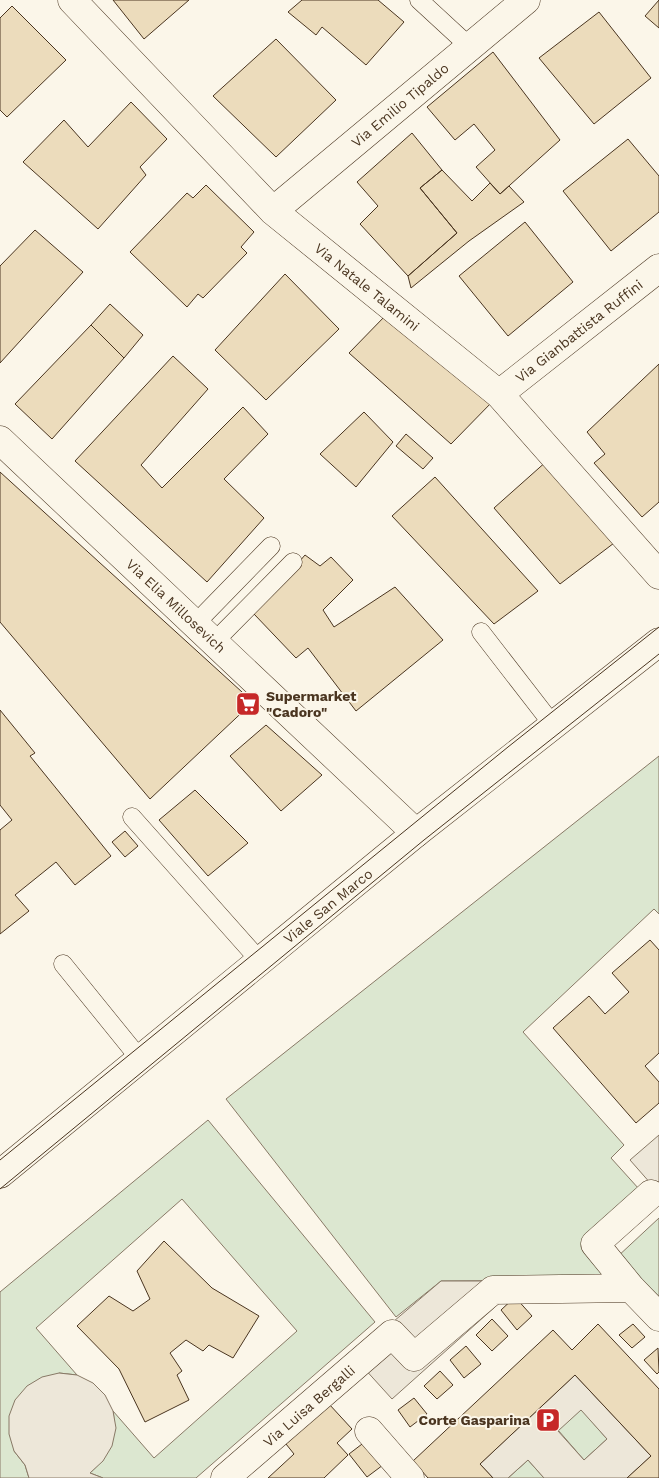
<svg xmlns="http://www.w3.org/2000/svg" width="659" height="1478" font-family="'Work Sans',sans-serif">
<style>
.green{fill:#dce7d0;stroke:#887966}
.parking{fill:#ede7d9;stroke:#887966;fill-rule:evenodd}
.building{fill:#ecdcbc;stroke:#4a3520}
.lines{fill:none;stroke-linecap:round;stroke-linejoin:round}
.lane-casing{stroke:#4a3520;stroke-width:19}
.street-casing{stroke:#4a3520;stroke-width:29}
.secondary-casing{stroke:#4a3520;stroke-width:29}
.lane{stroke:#fbf6e9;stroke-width:18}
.street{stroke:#fbf6e9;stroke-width:28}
.secondary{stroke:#fbf6e9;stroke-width:28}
.tram{stroke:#4a3520;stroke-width:1}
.labels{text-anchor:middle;stroke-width:4;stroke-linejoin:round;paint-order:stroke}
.street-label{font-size:14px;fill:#4a3520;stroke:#fbf6e9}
.poi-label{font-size:14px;font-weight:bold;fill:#4a3520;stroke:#fbf6e9;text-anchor:start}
</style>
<rect width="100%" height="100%" fill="#fbf6e9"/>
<path class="green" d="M659 756V914L654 909 523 1032 624 1145 611 1158 639 1189 583 1245 615 1280 441 1281 396 1317 226 1099Z
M208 1120 375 1322 196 1478H103L90 1473C109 1456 117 1436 113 1411L154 1458 297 1331 182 1199 36 1328 77 1375 59 1373 14 1451 25 1465 29 1478H0V1292Z
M659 1218V1305L616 1258Z
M581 1409 607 1439 584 1460 558 1430Z
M528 1460 544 1478H508Z"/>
<path class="parking" d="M659 1135V1193L630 1160Z
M441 1281H524L392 1399 353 1356Z
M59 1373 77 1375 93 1383 105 1395 113 1411 116 1428 112 1446 103 1461 90 1473 103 1478H29L25 1465 14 1451 9 1434V1416L15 1400 27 1386 42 1377Z
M575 1375 651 1456 627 1478H544L528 1460 508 1478H493L480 1464ZM581 1410 607 1439 584 1460 558 1431Z"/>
<path class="building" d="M113 0H189L144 39Z
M302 0H378L404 22 366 65 322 27 316 35 288 12Z
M659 0V28L645 16Z
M12 6 66 60 7 117 0 110V18Z
M599 12 651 78 594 124 539 58Z
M276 39 336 100 276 157 213 96Z
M493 52 560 140 500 194 476 167 495 150 474 124 455 140 427 107Z
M131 102 167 139 140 167 146 175 98 229 23 162 64 120 88 147Z
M412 133 442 170 420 188 457 233 408 276 360 224 378 206 357 182Z
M628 139 659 176V212L611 251 563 191Z
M442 170 472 201 490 183 500 194 509 186 524 202 469 241 411 288 408 276 457 233 420 188Z
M206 185 254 232 241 247 247 253 203 298 198 294 187 307 130 252 187 193 193 198Z
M525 222 573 282 508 336 459 276Z
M35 230 83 272 0 363V266Z
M285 274 339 329 266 400 215 350Z
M110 304 143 335 124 358 91 325Z
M387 314 435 360 443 354 494 400 451 444 349 353Z
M91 325 124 358 52 439 15 404Z
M173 356 208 389 141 465 162 488 243 407 268 434 224 479 264 518 207 582 75 461Z
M659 364V502L642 517 594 463 605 454 587 432Z
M364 412 393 442 356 487 320 454Z
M406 434 433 458 423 469 396 446Z
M548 460 618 540 560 584 494 508Z
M0 472 253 702 150 799 0 622Z
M435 477 538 591 494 624 392 516Z
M305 555 320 566 331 557 353 580 323 610 334 627 395 587 443 640 356 711 308 648 296 658 254 614Z
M0 710 35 753 30 756 111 856 75 885 56 862 15 895 29 911 0 934V830L12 820 0 805Z
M266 725 322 775 281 811 230 756Z
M195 790 248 843 208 876 159 820Z
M125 831 138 846 125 857 112 842Z
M650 940 659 950V1053L645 1066 659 1082V1103L636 1123 553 1028 589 996 605 1014 629 992 612 973Z
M164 1241 212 1288 259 1316 233 1358 209 1345 203 1351 186 1340 170 1353 182 1371 177 1375 189 1400 145 1422 119 1369 77 1326 109 1296 133 1311 150 1299 137 1271Z
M515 1297 532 1316 517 1330 501 1310Z
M492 1319 508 1336 492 1351 476 1335Z
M598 1324 659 1389V1478H627L651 1456 575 1375 480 1464 493 1478H428L413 1461 553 1330 572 1350Z
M633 1324 645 1337 632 1348 619 1335Z
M466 1346 481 1364 464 1378 450 1360Z
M658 1348 659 1372 657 1374 644 1360Z
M440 1371 453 1385 437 1399 424 1386Z
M414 1398 427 1414 410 1427 398 1410Z
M329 1404 352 1429 337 1443 348 1455 324 1478H268L294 1454 286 1444Z
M366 1441 383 1465 367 1477 349 1454Z"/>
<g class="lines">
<defs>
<path id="lane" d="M419 0 470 47
M195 624 271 546
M481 632 553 725
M214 642 293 562
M132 817 260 961
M63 964 140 1059"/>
<path id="street" d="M72 0 273 211 499 394 659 575
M273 211 526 0
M499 394 659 268
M0 440 416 833
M631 1288 595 1244 651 1194
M369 1431 410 1478
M225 1478 392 1334 414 1357 493 1290 631 1288 659 1317"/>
<path id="secondary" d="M0 1174 416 833 659 642"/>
</defs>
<use href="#lane" class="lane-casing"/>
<use href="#street" class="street-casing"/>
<use href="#secondary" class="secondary-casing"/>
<use href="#lane" class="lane"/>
<use href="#street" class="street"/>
<use href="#secondary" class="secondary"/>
<path class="tram" d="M0 1160 508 747 659 627
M0 1189 424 840 659 654"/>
</g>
<defs>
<symbol id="supermarket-square" viewBox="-11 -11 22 22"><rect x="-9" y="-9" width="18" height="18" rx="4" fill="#c62828" stroke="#fbf6e9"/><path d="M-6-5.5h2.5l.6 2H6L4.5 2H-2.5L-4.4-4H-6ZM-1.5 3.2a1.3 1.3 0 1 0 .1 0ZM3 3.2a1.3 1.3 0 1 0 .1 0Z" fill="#fff"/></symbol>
<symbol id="parking-square" viewBox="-11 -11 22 22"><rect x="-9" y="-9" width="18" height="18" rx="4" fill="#c62828" stroke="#fbf6e9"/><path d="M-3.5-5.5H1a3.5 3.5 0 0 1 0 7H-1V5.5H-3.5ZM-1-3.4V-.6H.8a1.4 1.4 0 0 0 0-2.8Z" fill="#fff"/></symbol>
</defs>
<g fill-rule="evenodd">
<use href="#supermarket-square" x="234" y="690" width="28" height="28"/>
<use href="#parking-square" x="534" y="1406" width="28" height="28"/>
</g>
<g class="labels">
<g class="street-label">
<text transform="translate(400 105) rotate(-40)" y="5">Via Emilio Tipaldo</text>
<text transform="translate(367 287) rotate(39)" y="5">Via Natale Talamini</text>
<text transform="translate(579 331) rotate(-38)" y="5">Via Gianbattista Ruffini</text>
<text transform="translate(176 606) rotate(43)" y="5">Via Elia Millosevich</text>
<text transform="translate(328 906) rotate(-39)" y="5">Viale San Marco</text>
<text transform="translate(309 1406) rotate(-41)" y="5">Via Luisa Bergalli</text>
</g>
<g class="poi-label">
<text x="266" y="701">Supermarket<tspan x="266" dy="16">"Cadoro"</tspan></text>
<text x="530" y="1425" text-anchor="end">Corte Gasparina</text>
</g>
</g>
</svg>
